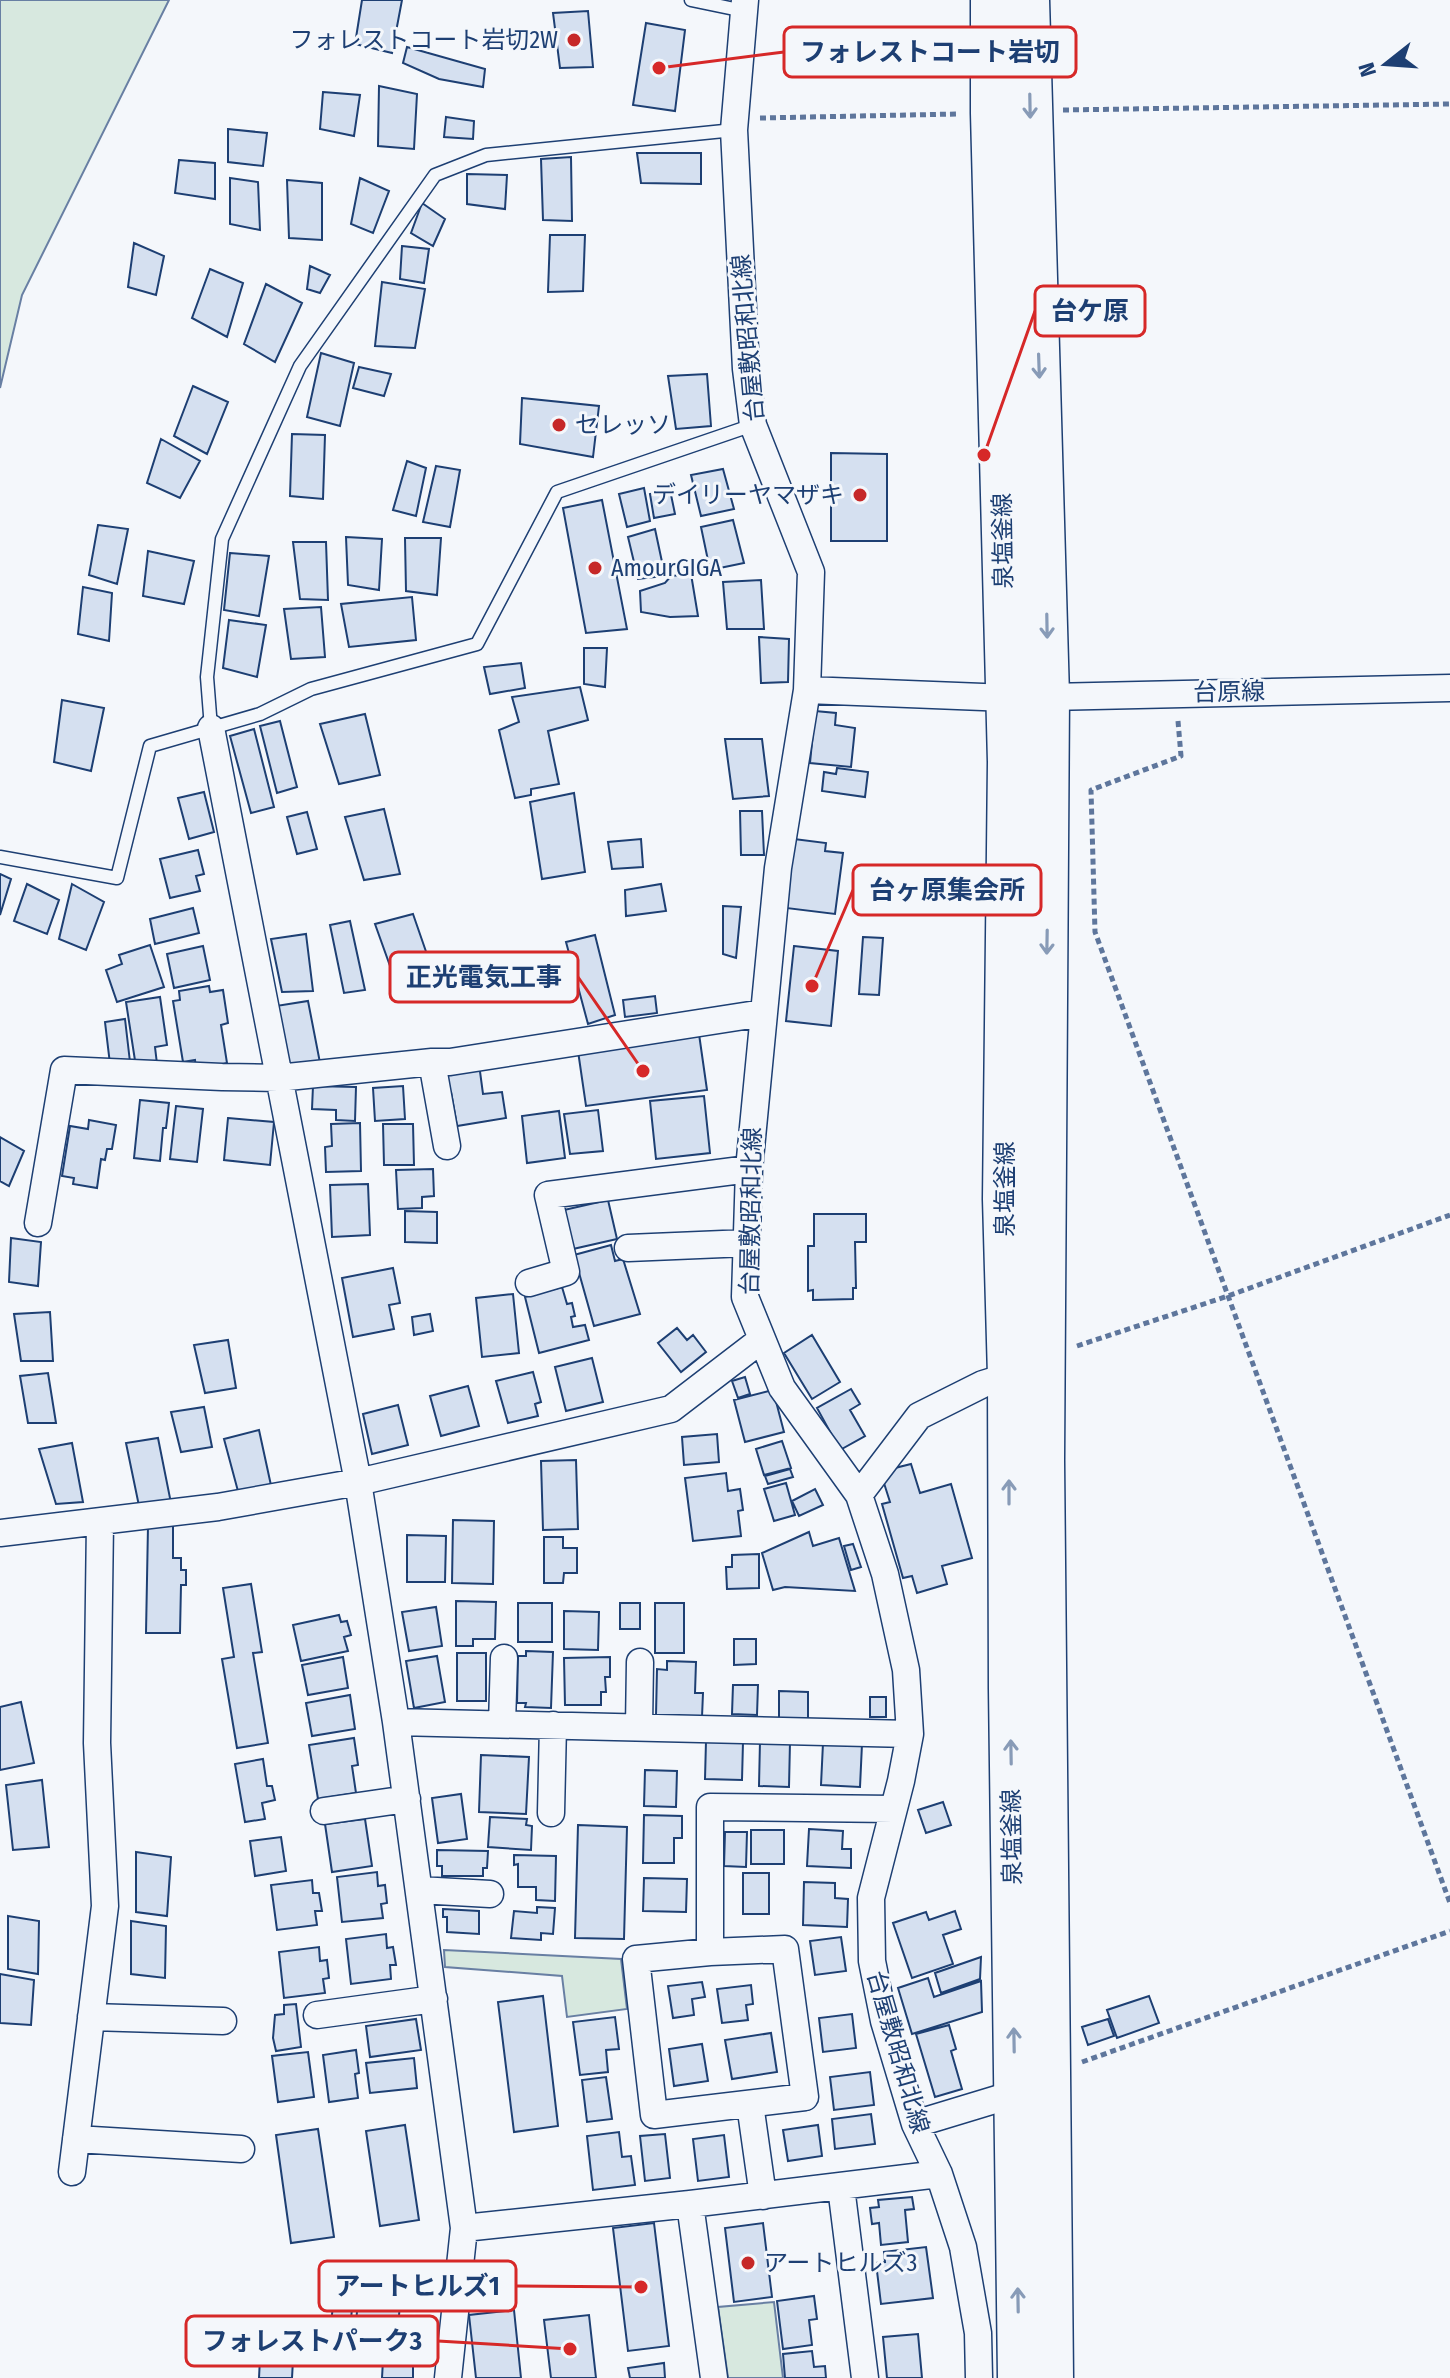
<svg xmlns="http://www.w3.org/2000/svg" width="1450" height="2378" font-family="'Fira Sans Condensed','Noto Sans JP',sans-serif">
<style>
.green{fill:#d7e8df;stroke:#687fa3;stroke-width:2}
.building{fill:#d5e0f0;stroke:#1d3f73;stroke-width:2}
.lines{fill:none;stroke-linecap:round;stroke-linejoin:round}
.service-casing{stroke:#1d3f73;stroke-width:15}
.minor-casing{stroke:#1d3f73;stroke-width:29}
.primary-casing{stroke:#1d3f73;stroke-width:45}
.path{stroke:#5e769c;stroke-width:5;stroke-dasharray:6 4;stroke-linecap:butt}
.service{stroke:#f4f7fb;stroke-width:12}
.minor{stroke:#f4f7fb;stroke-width:26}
.primary{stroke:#f4f7fb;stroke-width:42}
.oneway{stroke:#889bb7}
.poi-dot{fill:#c62828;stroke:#f4f7fb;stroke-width:3}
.labels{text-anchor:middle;stroke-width:6;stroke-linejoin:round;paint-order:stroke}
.poi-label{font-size:24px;fill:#1d3f73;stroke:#f4f7fb;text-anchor:start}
.street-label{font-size:24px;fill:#1d3f73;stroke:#f4f7fb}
.leader{fill:none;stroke:#d62828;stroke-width:3}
.callout-dot{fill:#d62828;stroke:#f4f7fb;stroke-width:3}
.callout{fill:#f4f7fb;stroke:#d62828;stroke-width:3}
.callout-label{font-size:26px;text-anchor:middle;font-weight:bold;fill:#1d3f73}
</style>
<rect width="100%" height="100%" fill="#f4f7fb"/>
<path class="green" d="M0 0H169L22 295 0 388Z
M444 1950 621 1959 627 2009 567 2017 562 1976 445 1967Z
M774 2302 783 2378H728L718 2307Z"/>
<path class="building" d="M362 0H402L392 53 355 44Z
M588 11 593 67 560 68 553 13Z
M646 23 685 30 675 111 633 105Z
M407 47 485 69 483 87 439 79 403 63Z
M379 86 417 94 414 149 378 146Z
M323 92 360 95 354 136 320 129Z
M446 117 474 121 473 139 444 137Z
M228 129 267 133 263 166 228 162Z
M637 153H701V184L641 183Z
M571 157 572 221 543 220 541 159Z
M179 160 215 163V199L175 193Z
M467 174 507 175 505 209 467 204Z
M230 178 258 182 260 230 230 224Z
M360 178 389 191 373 233 351 224Z
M287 180 322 183V240L289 238Z
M422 203 445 219 433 246 411 233Z
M550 235H585L583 291 548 292Z
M134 243 164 256 156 295 128 287Z
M402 246 429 249 424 283 400 279Z
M310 266 330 275 320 293 307 289Z
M210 269 243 283 227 337 192 318Z
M382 282 425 289 415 348 375 346Z
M266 284 302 303 275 362 244 344Z
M321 353 354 363 340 426 307 417Z
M359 367 391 374 384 396 353 388Z
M707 374 711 426 676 429 668 376Z
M193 386 228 402 207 454 174 436Z
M522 398 599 406 593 457 520 444Z
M292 434 325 435 323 499 290 496Z
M161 439 200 461 180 498 147 483Z
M831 453 887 454V541H831Z
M407 461 426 468 416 516 393 510Z
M436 466 460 470 450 527 423 522Z
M723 469 734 509 701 516 691 475Z
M644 488 650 521 627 527 619 494Z
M670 490 675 514 654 518 650 494Z
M602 500 627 629 586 633 563 508Z
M733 520 744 563 710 570 701 527Z
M98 525 128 529 117 584 89 575Z
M655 529 665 576 638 579 628 537Z
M346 537 382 539 379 590 348 585Z
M405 538H441L437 595 406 591Z
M293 542H326L328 600 300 599Z
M148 551 194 561 184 604 143 596Z
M230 553 269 556 259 616 224 610Z
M691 574 698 616 670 617 641 612 640 591 665 583 671 576Z
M761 580 764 629H727L723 582Z
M83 587 112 593 109 641 78 634Z
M412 597 416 640 349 647 341 604Z
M321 607 325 657 291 659 284 609Z
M229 620 266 625 257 677 223 668Z
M759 637 789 639 788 682 761 683Z
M584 648H607L605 687 584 684Z
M521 663 525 688 490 694 484 667Z
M580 687 588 720 548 731 559 784 531 789V795L515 798 499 730 519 722 512 697Z
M62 700 104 708 91 771 54 762Z
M815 711 836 713 835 725 855 728 851 767 810 763Z
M365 714 380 775 339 784 320 724Z
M280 721 297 787 277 793 260 726Z
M254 729 274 807 251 813 230 736Z
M725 739H762L769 796 733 799Z
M837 768 868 772 865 797 822 791 824 772 836 774Z
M204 792 214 832 189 839 178 798Z
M574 793 585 872 542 879 530 802Z
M384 809 400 874 364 880 345 817Z
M740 811H762L764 855H741Z
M307 812 317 849 297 854 287 817Z
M641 839 643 867 612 869 608 842Z
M794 839 826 843 825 851 843 853 835 914 786 908Z
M198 850 204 874 196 876 200 891 170 898 160 859Z
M0 874 11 879 0 915Z
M27 884 59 900 47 934 14 921Z
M72 884 104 902 86 950 59 939Z
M661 884 666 911 626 916 625 890Z
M723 906 741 907 736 958 723 954Z
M193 908 199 933 155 944 150 919Z
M413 914 431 966 394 977 375 924Z
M350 921 365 990 344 993 330 925Z
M306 934 313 991 282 992 271 939Z
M595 935 615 1015 588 1024 566 942Z
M863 937 883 938 879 995 859 994Z
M150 945 164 987 117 1002 106 970 122 964 119 955Z
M203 946 210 980 174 988 167 954Z
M794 946 838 951 831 1026 786 1021Z
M209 986 210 992 223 990 228 1023 221 1025 227 1063 196 1069 195 1060 183 1062 173 1001 180 1000 179 991Z
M655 996 657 1013 625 1017 623 1000Z
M160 997 167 1045 155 1047 157 1064 136 1067 126 1002Z
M308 1001 322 1073 288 1076 276 1006Z
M125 1019 130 1062 110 1064 105 1022Z
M699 1034 707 1090 586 1106 578 1051Z
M479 1064 483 1094 502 1092 506 1118 457 1126 451 1092H448L444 1070Z
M313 1086 356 1087 355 1121 336 1120V1110L312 1109Z
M403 1086 405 1119 375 1121 373 1088Z
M704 1096 710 1153 656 1159 650 1101Z
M140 1100 169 1103 166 1128H163L160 1161 134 1158Z
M176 1106 203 1109 197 1162 170 1159Z
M598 1110 603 1151 570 1154 564 1114Z
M559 1111 565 1158 527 1163 522 1116Z
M228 1118 274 1122 270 1165 224 1160Z
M89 1120 116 1125 112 1149H107L105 1160 101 1159 97 1188 73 1184 74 1178 62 1176 70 1126 88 1129Z
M360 1123 361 1171 326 1172 325 1147 332 1146 331 1124Z
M383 1124H413L414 1165H384Z
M0 1137 24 1151 9 1186 0 1181Z
M433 1169 434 1196 422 1197V1208L398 1209 396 1170Z
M368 1184 370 1235 332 1237 330 1185Z
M608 1200 617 1239 573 1249 564 1210Z
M405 1211 437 1212V1243L405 1242Z
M814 1214H866V1242H855L856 1288H853V1299L813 1300V1290L808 1291V1246H814Z
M11 1238 41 1242 38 1286 9 1282Z
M611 1245 615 1261 623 1259 640 1314 594 1326 574 1255Z
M393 1268 400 1303 389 1305 394 1329 353 1337 342 1278Z
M562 1287 567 1304 572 1303 575 1316 571 1317 573 1327 585 1325 589 1340 539 1353 525 1297Z
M513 1294 519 1353 482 1357 476 1298Z
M50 1312 53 1361H21L14 1314Z
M430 1314 433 1331 414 1335 412 1317Z
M677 1328 687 1340 693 1335 706 1352 681 1372 658 1343Z
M812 1335 840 1382 812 1399 784 1353Z
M228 1340 236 1388 205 1393 194 1345Z
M592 1358 603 1402 566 1411 555 1367Z
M533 1372 541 1402 535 1404 538 1416 508 1423 496 1381Z
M48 1373 56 1423H28L20 1376Z
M745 1377 750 1394 738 1398 732 1381Z
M468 1386 479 1426 441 1436 430 1396Z
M851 1389 860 1404 850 1410 865 1436 840 1450 817 1408Z
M773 1390 784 1432 745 1442 734 1400Z
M398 1405 408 1445 372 1454 363 1414Z
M204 1407 212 1447 181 1452 171 1412Z
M259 1430 272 1490 239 1495 224 1439Z
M717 1434 719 1462 684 1465 682 1437Z
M158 1438 171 1503 139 1506 126 1443Z
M782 1441 791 1468 764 1475 756 1449Z
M72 1443 83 1502 56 1504 39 1449Z
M576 1460 578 1529 543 1530 541 1461Z
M911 1464 920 1493 951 1484 972 1558 942 1566 947 1584 917 1593 912 1576 903 1578 882 1504 890 1502 883 1480 895 1468Z
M790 1469 793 1477 768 1484 765 1476Z
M726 1473 728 1491 740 1489 743 1510 738 1511 741 1536 693 1541 685 1478Z
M786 1483 795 1515 774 1521 764 1489Z
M815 1489 823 1505 799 1516 792 1501Z
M453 1520 494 1521 493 1584 452 1583Z
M148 1526H173V1558H181V1570H186V1585H181L180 1633H146Z
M809 1532 813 1546 839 1538 855 1591 785 1587 773 1590 762 1553Z
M407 1535 446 1536 445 1582H407Z
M544 1537H563V1548H577V1573H564L563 1583H544Z
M853 1544 861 1567 851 1570 844 1546Z
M759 1554V1588L727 1589 726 1567H732V1555Z
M251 1584 262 1652 253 1653 268 1743 237 1748 222 1659 234 1657 223 1588Z
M456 1601 496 1602 495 1639H473V1646H456Z
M518 1603H552V1642H518Z
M620 1603H640V1629H620Z
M655 1603H684V1653H655Z
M436 1607 442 1646 409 1651 402 1612Z
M564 1611 599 1612 598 1650 564 1649Z
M339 1615 341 1622 347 1621 351 1635 344 1637 348 1651 301 1661 293 1625Z
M734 1639H756V1664L734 1665Z
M526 1651 553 1652 551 1708 525 1707 526 1703H517L518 1656H526Z
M457 1653H486V1701H457Z
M437 1656 445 1702 414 1708 406 1661Z
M343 1657 348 1688 308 1695 302 1665Z
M610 1657V1677H605L606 1692H601V1705H565L564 1658Z
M667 1661 696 1662 695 1693H703L702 1717 656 1715 657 1669 667 1670Z
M733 1685H758L757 1715 732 1714Z
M779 1691 808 1692V1720H779Z
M350 1695 355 1729 312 1736 306 1703Z
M870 1697H886V1717H870Z
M21 1702 34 1763 0 1770V1707Z
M354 1738 358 1765 352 1766 356 1793 318 1799 309 1745Z
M706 1741 743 1742 742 1780 705 1779Z
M760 1741 790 1742 789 1787 759 1786Z
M823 1743 862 1744 860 1787 821 1785Z
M481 1755 529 1757 526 1814 479 1812Z
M263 1759 267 1786H272L275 1800 262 1803 265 1819 245 1822 235 1764Z
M645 1770 677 1771 676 1807 644 1806Z
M42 1780 49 1847 13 1850 6 1785Z
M461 1794 467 1839 438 1843 432 1798Z
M943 1802 951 1825 926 1833 918 1810Z
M644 1815 682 1816V1838H674V1863H643Z
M490 1817 527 1819 526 1825 532 1826 531 1850 488 1847Z
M365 1819 372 1866 332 1872 325 1824Z
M578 1825 627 1827 624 1939 575 1938Z
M809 1829 843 1831 842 1849H851V1868L807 1866Z
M751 1830H784V1864H751Z
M725 1832H747L746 1867 724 1866Z
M281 1837 286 1871 255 1876 250 1841Z
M437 1850 488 1851 487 1868H483V1876H442V1866H437Z
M136 1852 171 1857 167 1916 136 1912Z
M514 1855 556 1856 555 1901 536 1900V1887H518V1864L514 1865Z
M377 1872 378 1886 385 1885 387 1903 381 1904 383 1918 342 1922 337 1877Z
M743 1873H769V1914H743Z
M644 1878 687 1879 686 1912 643 1911Z
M312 1880 313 1893H319L322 1911H315L317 1925 277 1930 271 1885Z
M804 1882 835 1883V1898L848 1899 847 1927 803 1925Z
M537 1907 555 1908 553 1934 541 1933V1940L511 1938 514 1911 537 1913Z
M443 1909 479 1911V1934L447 1932V1917H443Z
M955 1911 961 1929 943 1935 953 1964 912 1978 893 1923 926 1912 929 1920Z
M8 1916 39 1921 38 1974 8 1969Z
M131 1921 166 1926 165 1978 131 1974Z
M386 1934 387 1948 393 1947 396 1965H390L391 1979 351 1984 346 1939Z
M841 1937 846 1971 815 1975 810 1941Z
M319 1947 320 1961 327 1960 329 1978 323 1979 325 1993 284 1998 279 1952Z
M981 1957 980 1979 941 1993 935 1973Z
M0 1974 34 1980 31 2025 0 2023Z
M928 1978 934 1997 981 1981 982 2012 912 2034 898 1988Z
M702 1982 705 1997 692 1999 694 2015 673 2018 668 1986Z
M751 1985 753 2004 746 2005 748 2020 722 2023 717 1989Z
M543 1996 558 2126 514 2132 498 2002Z
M1149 1996 1159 2023 1117 2038 1107 2010Z
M296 2004 301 2047 276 2051 273 2038 275 2015 284 2014V2005Z
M852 2014 856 2048 823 2052 819 2018Z
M615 2017 619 2049 606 2050 608 2072 580 2075 573 2022Z
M416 2019 421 2050 370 2057 366 2026Z
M1108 2019 1114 2036 1088 2045 1082 2027Z
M949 2025 956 2049 951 2051 962 2089 935 2097 916 2034Z
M771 2033 777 2072 732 2079 725 2040Z
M702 2044 708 2081 674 2086 669 2049Z
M356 2050 359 2073 355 2074 358 2098 329 2102 323 2055Z
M308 2052 314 2097 278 2102 272 2056Z
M414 2058 417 2088 370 2093 366 2063Z
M870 2072 874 2105 834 2110 830 2077Z
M606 2077 612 2119 587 2122 582 2080Z
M871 2114 875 2144 835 2149 832 2119Z
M405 2125 419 2220 380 2226 366 2131Z
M818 2125 822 2156 788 2161 783 2130Z
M318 2129 334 2237 291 2243 276 2135Z
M619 2132 622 2157 631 2156 635 2185 593 2190 587 2136Z
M665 2134 670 2178 645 2181 640 2136Z
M724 2135 729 2177 698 2181 693 2139Z
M912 2197 914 2209 905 2210 908 2242 881 2245 879 2223 872 2224 870 2208 879 2207 878 2200Z
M654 2223 669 2346 628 2351 613 2228Z
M763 2223 772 2297 734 2302 725 2228Z
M926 2247 933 2298 881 2304 876 2263 885 2262 884 2252Z
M360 2277 402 2281 398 2327 412 2329 410 2352 354 2346Z
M334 2296 353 2298 348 2351 335 2350 336 2334 330 2333Z
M814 2296 817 2319 809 2320 812 2345 783 2349 777 2301Z
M514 2310 521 2378H476L469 2315Z
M589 2315 596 2378H551L544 2320Z
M918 2334 922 2378H887L883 2337Z
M261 2338 307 2340 305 2361 293 2360 292 2378H259Z
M812 2351 814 2367 825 2366 826 2378H785L783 2354Z
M383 2360 413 2361V2378H382Z
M664 2363 665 2378H630L628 2368Z"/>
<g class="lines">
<defs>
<path id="service" d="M691 0 744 11
M211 728 207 677 222 539 300 366 435 175 486 155 734 130
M0 857 117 878 150 746 260 714 311 689 477 644 557 492 753 425"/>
<path id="minor" d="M745 0 734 130 746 369 753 425 811 572 807 690 778 868 749 1169 745 1297 782 1388 859 1495 885 1574 906 1670 910 1734 901 1781 871 1898 872 1961 884 2021 915 2124 939 2174 963 2247 978 2333 979 2378
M807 690 1008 698 1450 688
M211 728 358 1482 396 1722 464 2228 448 2378
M432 1062 447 1146
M38 1223 64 1070 222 1077 278 1078 432 1062H450L763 1013
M628 1248 747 1243
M529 1283 566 1272 548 1195 749 1169
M859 1495 919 1416 983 1384 1009 1376
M0 1533 218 1507 358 1482 671 1409 761 1340
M396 1722 910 1734
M502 1724 504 1658
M639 1727 640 1662
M324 1811 407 1799
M551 1813 553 1725
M419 1890 490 1894
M785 1949 805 2097 654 2115 636 1959 710 1952Z
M710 1952V1807L893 1809
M317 2015 434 1999
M91 2017 223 2021
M750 2104 763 2196
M915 2124 1014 2094
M76 2139 241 2149
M72 2172 105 1906 97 1743 100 1522
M841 2187 865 2378
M690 2204 714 2378
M464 2228 690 2204 939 2174"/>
<path id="primary" d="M992 0V113L1009 762 1004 1199 1009 1376 1010 1689 1019 2378
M1028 0 1048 696 1043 1460 1052 2378"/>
</defs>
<use href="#service" class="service-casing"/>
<use href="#minor" class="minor-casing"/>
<use href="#primary" class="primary-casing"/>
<path class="path" d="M1063 110 1450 104
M760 118 958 114
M1178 721 1181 756 1091 790 1095 932 1450 1903
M1077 1346 1228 1296 1450 1215
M1082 2062 1450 1931"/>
<use href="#service" class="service"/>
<use href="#minor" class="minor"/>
<use href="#primary" class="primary"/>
</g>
<defs><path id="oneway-shaft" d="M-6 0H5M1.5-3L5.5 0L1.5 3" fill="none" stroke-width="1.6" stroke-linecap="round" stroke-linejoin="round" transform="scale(2)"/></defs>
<g class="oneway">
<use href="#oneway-shaft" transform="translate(1030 106) rotate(89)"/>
<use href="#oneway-shaft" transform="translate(1039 366) rotate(88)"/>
<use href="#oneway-shaft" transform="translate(1047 626) rotate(89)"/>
<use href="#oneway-shaft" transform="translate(1047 942) rotate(91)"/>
<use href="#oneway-shaft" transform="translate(1009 1492) rotate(-90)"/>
<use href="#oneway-shaft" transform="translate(1011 1752) rotate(-91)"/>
<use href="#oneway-shaft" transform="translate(1014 2040) rotate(-91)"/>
<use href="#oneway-shaft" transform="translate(1018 2300) rotate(-91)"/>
</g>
<g class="poi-dot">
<circle cx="574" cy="40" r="8"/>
<circle cx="559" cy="425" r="8"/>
<circle cx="860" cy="495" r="8"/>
<circle cx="595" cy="568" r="8"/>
<circle cx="748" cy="2263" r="8"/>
</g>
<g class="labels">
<g class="poi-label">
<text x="558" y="48" text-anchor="end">フォレストコート岩切2W</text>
<text x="575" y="433">セレッソ</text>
<text x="844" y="503" text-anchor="end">デイリーヤマザキ</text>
<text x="611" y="576">AmourGIGA</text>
<text x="764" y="2271">アートヒルズ3</text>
</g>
<g class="street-label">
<text transform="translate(748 338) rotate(-95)" y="8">台屋敷昭和北線</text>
<text transform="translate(1003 541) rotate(-91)" y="8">泉塩釜線</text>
<text transform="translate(1229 692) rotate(-1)" y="8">台原線</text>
<text transform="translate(1005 1189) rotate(-90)" y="8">泉塩釜線</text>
<text transform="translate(751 1211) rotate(-89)" y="8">台屋敷昭和北線</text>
<text transform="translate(1012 1837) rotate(-91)" y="8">泉塩釜線</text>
<text transform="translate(898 2052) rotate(74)" y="8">台屋敷昭和北線</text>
</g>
</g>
<path class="leader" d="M659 68L784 52M984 455L1035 311M812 986L853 890M643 1071L578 977M641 2287L516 2286M570 2349L438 2341"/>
<g class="callout-dot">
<circle cx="659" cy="68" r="8"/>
<circle cx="984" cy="455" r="8"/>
<circle cx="812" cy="986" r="8"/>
<circle cx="643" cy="1071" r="8"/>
<circle cx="641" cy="2287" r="8"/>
<circle cx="570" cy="2349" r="8"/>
</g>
<g class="callout">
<rect x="784" y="27" width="292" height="50" rx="8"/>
<rect x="1035" y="286" width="110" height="50" rx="8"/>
<rect x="853" y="865" width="188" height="50" rx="8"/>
<rect x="390" y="952" width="188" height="50" rx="8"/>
<rect x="319" y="2261" width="197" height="50" rx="8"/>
<rect x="186" y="2316" width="252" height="50" rx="8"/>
</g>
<g class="callout-label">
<text x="930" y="61">フォレストコート岩切</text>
<text x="1090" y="320">台ケ原</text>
<text x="947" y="899">台ヶ原集会所</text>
<text x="484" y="986">正光電気工事</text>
<text x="417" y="2295">アートヒルズ1</text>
<text x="312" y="2350">フォレストパーク3</text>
</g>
<g transform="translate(1386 64) rotate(253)" stroke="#f4f7fb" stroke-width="6" paint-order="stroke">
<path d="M0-6L14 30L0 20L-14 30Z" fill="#1d3f73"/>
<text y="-12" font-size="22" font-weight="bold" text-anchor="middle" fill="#1d3f73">N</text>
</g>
</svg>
